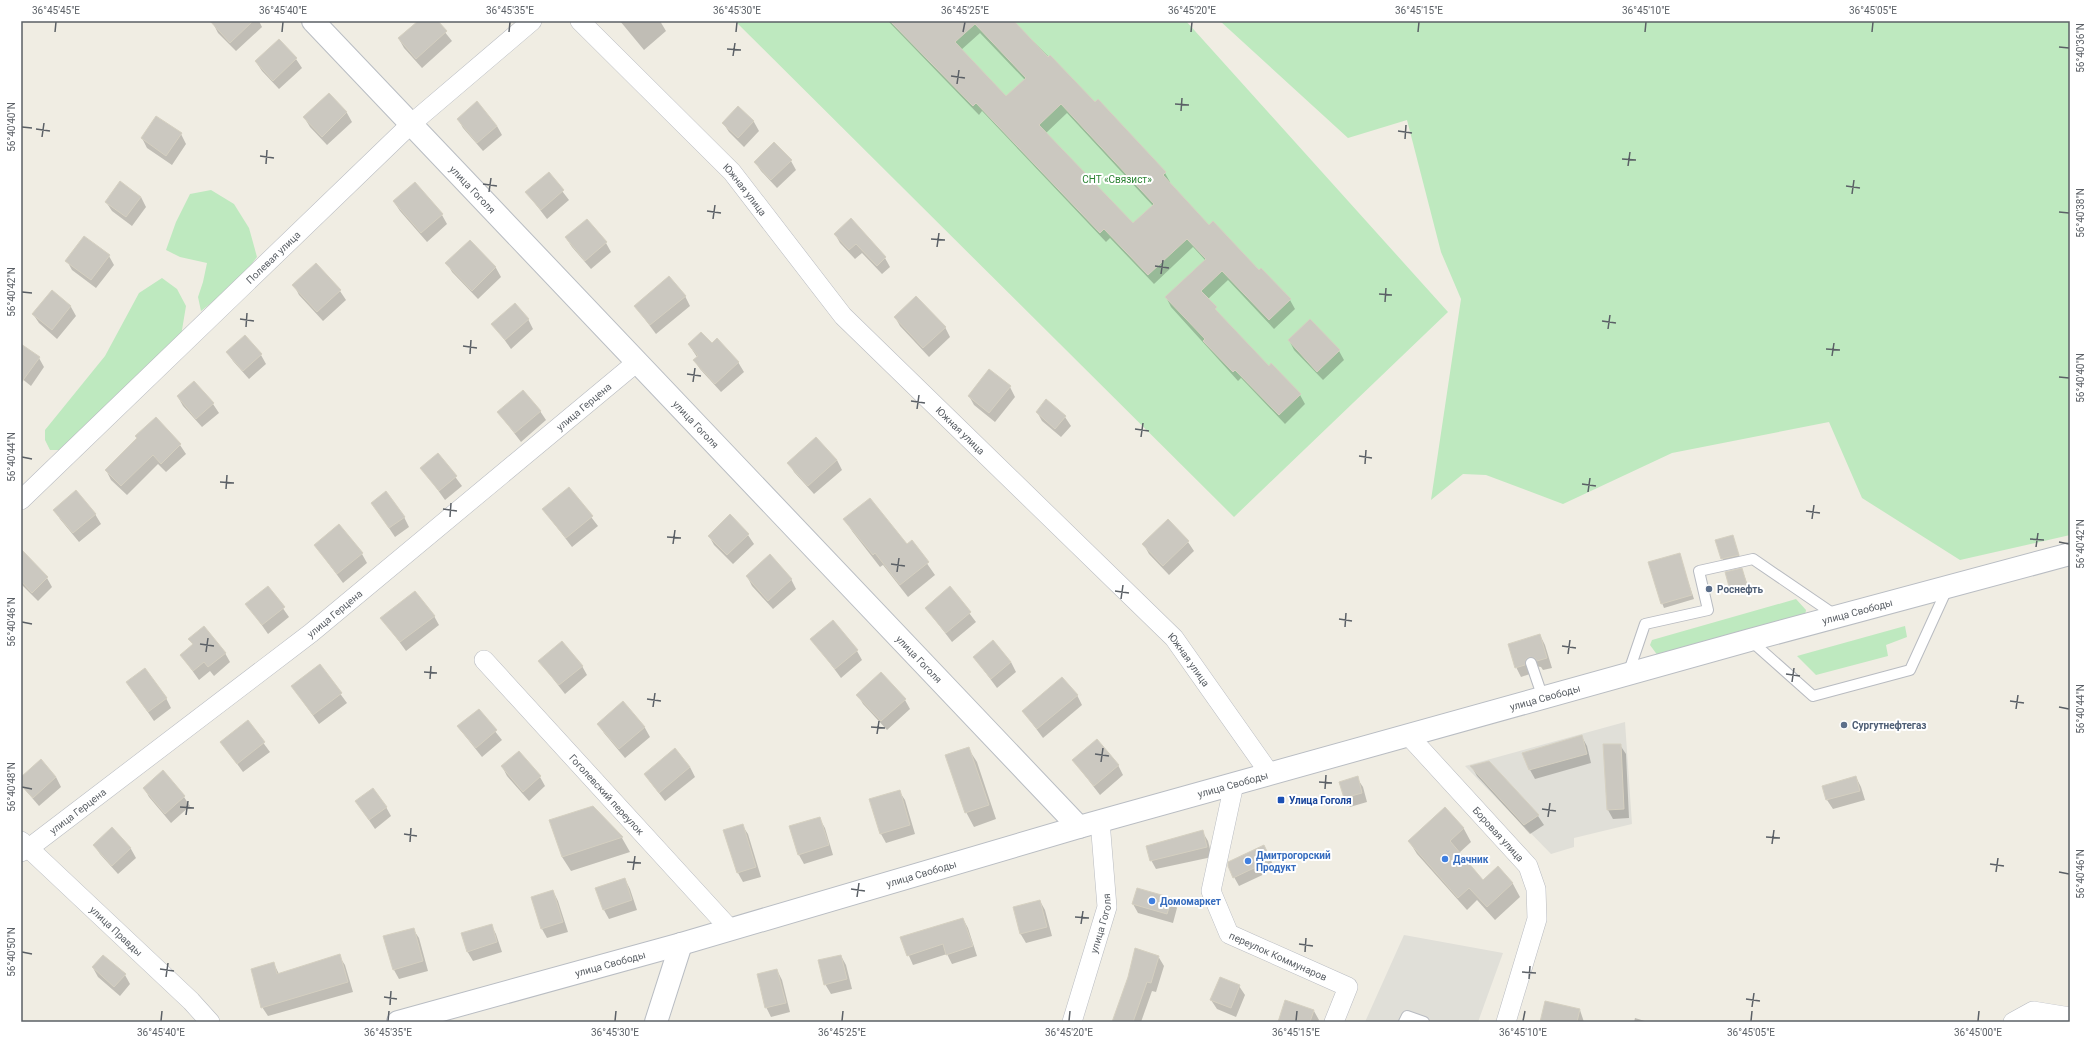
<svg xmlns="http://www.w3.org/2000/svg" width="2091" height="1043" font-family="Roboto,sans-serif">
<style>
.industrial{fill:#e0dfd8}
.green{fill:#bee9bf}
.shadow{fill:#0003;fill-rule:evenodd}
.building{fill:#cbc8c0;stroke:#d5d0c1;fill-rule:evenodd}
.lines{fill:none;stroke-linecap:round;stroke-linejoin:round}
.lane-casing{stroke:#b8bbc1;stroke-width:12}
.street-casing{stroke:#b8bbc1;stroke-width:20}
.secondary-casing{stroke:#b9bdc3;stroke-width:24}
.lane{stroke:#fff;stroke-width:10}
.street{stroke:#fff;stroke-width:19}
.secondary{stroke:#fff;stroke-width:22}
.ticks{fill:none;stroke:#5b6066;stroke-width:1.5}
.service-dot{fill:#5c6f8a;stroke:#fff;stroke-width:1.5}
.transit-dot{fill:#1a4fb4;stroke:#fff;stroke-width:1.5}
.shop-dot{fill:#3f7fe0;stroke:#fff;stroke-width:1.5}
.labels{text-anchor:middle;stroke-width:4;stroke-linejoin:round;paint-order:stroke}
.park-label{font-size:10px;fill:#2c8434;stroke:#fff}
.street-label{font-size:10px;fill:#5b6066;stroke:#fff}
.service-label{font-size:10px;font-weight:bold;fill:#4e5e75;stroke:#fff;text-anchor:start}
.transit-label{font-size:10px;font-weight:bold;fill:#164399;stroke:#fff;text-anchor:start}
.shop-label{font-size:10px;font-weight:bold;fill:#366cbe;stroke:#fff;text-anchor:start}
.neatline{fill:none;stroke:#5b6066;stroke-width:1.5}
.ticks-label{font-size:10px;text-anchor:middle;fill:#5b6066}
</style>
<rect width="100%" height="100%" fill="#f0ede3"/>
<path class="industrial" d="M1625 722 1632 824 1574 838V847L1551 854 1465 766Z
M1404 935 1503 953 1478 1022H1365Z"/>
<path class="green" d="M735 21H1186L1448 312 1234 517Z
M1220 21H2070V535L1960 560 1862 498 1829 422 1672 453 1563 504 1486 475 1463 474 1431 500 1461 299 1441 252 1407 120 1348 138Z
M211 190 234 204 249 228 257 257 239 281 201 311 198 297 203 282 207 263 180 257 166 250 176 222 190 194Z
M162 278 177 289 186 306 181 336 62 450H50L45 440V430L105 356 139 293Z
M1796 599 1806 610 1805 616 1661 660 1650 645 1652 640Z
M1905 626 1907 637 1886 645 1888 656 1816 675 1797 656Z"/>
<path class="shadow" d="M215 21H259L262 27 236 51 218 33 213 23Z
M419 21H436L452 41 422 68 404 48 399 39Z
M620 21H660L666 31 644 50Z
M888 21H1013L1165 173 1170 182 1169 184 1209 226 1290 300 1295 309 1274 329 1228 280 1208 299 1221 317 1269 367 1300 395 1305 404 1285 424 1241 378 1238 381 1171 307 1166 297 1205 260 1193 247 1154 284 1110 238 1106 242 982 111 979 115ZM980 33 1025 80 1006 98 961 50ZM1067 113 1153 206 1133 225 1046 133Z
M279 40 296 59 302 68 279 89 262 71 256 62Z
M329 94 347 113 352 122 327 145 310 127 304 117Z
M738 107 754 122 759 131 744 147 729 132 723 123Z
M458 119 497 126 502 135 483 151 463 128Z
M181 134 186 144 172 165 147 148 142 138Z
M791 161 796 170 777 188 761 171 755 162Z
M549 174 569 200 547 219 527 193Z
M415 184 442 215 447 224 427 242 400 211 394 202Z
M141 197 146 207 132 226 112 211 106 202Z
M835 234 885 258 890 267 882 274 862 253 855 259 840 243Z
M566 238 606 243 611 252 591 269 572 247Z
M470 241 496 268 501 277 478 299 452 272 447 263Z
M109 256 114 265 96 288 72 270 67 261Z
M316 265 340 291 346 300 323 321 299 295 294 285Z
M52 291 71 307 76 316 57 339 39 323 33 314Z
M685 296 690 306 656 334 635 306Z
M895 317 945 327 950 337 929 357 900 326Z
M528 319 533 329 511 349 493 324Z
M1289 340 1339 351 1344 360 1323 380 1294 350Z
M21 345 39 358 44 367 31 386 21 378Z
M689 345 738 362 744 372 721 392 700 369 694 360 697 357Z
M227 352 261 355 266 364 249 379 233 361Z
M989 370 1010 387 1015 397 995 422 974 405 969 396Z
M194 382 213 404 219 413 202 427 183 406 178 397Z
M540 411 546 420 521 442 498 412Z
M1037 412 1065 417 1071 426 1061 437 1042 421Z
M156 418 180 445 186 454 166 472 158 464 127 495 111 480 106 470Z
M438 454 462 486 445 500 422 468Z
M837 460 842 470 814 494 794 472 789 463Z
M569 488 598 526 572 547 543 509Z
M372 503 404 517 409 527 395 537Z
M54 510 95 514 101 524 79 542 60 519Z
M730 516 748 535 754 544 733 564 714 545 709 536Z
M845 519 907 545 912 542 935 575 908 597 883 565 880 567 852 531Z
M1168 521 1188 542 1194 551 1169 575 1149 554 1144 545Z
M1732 536 1741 560 1724 563 1716 541Z
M315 545 362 554 367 563 343 583Z
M21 550 47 578 52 587 38 601 21 584Z
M1679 554 1694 599 1664 608 1662 603Z
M1742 569 1749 589 1733 594 1731 590Z
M747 576 791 579 796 589 773 609 752 586Z
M268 587 289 617 268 634 247 604Z
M950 588 976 622 952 642 926 608Z
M434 616 439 625 406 651 382 618Z
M1540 635 1545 645 1552 668 1543 670 1541 667 1535 666 1530 674 1521 677 1516 667Z
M189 639 225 653 230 662 214 676 210 671 199 680 181 655 193 645Z
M812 639 857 651 862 660 841 678Z
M974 657 1011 662 1016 672 997 688Z
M540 662 582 666 587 675 565 694Z
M319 665 347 703 319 724 292 686Z
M127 682 166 698 171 708 154 721Z
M858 695 905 700 910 709 887 730 863 704Z
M1077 695 1082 705 1043 738 1023 711Z
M623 703 645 728 650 737 625 758 604 733 598 724Z
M478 710 502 740 482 757 458 727Z
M248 722 270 752 243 772 221 742Z
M1582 737 1587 746 1591 763 1535 779 1530 770Z
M1620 745 1626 754 1629 818 1613 819 1608 810Z
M968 748 977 762 996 819 974 827 966 812Z
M1073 760 1118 765 1123 775 1100 795Z
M1489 762 1538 816 1544 825 1530 834 1477 776 1472 767Z
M502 766 540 777 545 786 529 801 507 776Z
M690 767 695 777 665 801 645 775Z
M163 772 184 797 190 806 171 823 149 797 144 788Z
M56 777 61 787 39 806 21 785V778Z
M1856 777 1861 787 1865 800 1833 809 1827 800Z
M1357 778 1363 787 1367 802 1350 807 1345 798Z
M899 791 905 800 915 834 886 843 881 834Z
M356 801 386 807 391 816 375 829Z
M593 807 622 838 630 852 571 871 562 857Z
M1445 808 1464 829 1471 842 1459 853 1483 881 1498 868 1513 884 1520 897 1495 920 1477 900 1467 910 1417 854 1409 841Z
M819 818 825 828 833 855 804 864 799 855Z
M742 825 748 834 761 877 743 882 738 873 725 830Z
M112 829 131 849 136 858 118 874 100 854 94 845Z
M1202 831 1208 841 1212 857 1156 869 1151 860Z
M1269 856 1275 869 1239 886 1234 877Z
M625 879 630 889 637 910 609 919 604 910 596 888Z
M553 891 558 901 568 932 547 938 542 929 532 898Z
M1171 899 1177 908 1173 923 1138 913 1133 904Z
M1040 901 1045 910 1052 936 1026 943 1020 933Z
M963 919 968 928 977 956 952 964 947 954 913 965 901 938Z
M491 925 496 934 502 952 473 961 467 951Z
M413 929 419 938 428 971 399 979 394 970Z
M339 956 345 965 353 992 268 1016 262 1007 274 964 279 974Z
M841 956 846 965 852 989 831 994 825 984Z
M1158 956 1164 966 1156 992 1152 991 1141 1022H1113Z
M93 968 125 975 130 984 120 996 98 977Z
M777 970 782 980 790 1012 771 1017 766 1007Z
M1239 986 1245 995 1236 1017 1217 1009 1211 1000Z
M1580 1010 1584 1022H1541Z
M1314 1011 1319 1020 1318 1022H1280Z
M1635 1018 1648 1022H1634Z"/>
<path class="building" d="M210 21H253L230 43Z
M418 21H438L447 31 416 59 398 38Z
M890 21H1014L1048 57 1050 55 1095 102 1098 99 1166 172 1163 175 1209 225 1213 221 1259 270 1261 268 1291 299 1269 320 1222 271 1201 291 1217 307 1215 309 1269 366 1271 363 1301 394 1279 415 1235 370 1233 372 1203 341 1205 339 1165 297 1206 259 1187 239 1148 275 1104 229 1100 233 976 103 973 106ZM975 24 1026 78 1006 96 955 42ZM1061 104 1154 204 1133 223 1039 125Z
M279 39 297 58 273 81 255 61Z
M329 93 347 112 322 137 303 117Z
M477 101 497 126 477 143 457 119Z
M738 106 754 121 738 138 722 123Z
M156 116 182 133 166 156 141 138Z
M774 142 792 160 771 180 754 162Z
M549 172 564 190 541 210 525 192Z
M120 181 141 197 126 217 105 202Z
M415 182 443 214 421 233 393 201Z
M851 218 886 257 877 266 856 244 849 250 834 234Z
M587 219 607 242 585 261 565 237Z
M84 236 110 255 91 280 65 261Z
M470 240 496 267 472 291 445 263Z
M316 263 341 290 317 312 292 285Z
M669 276 686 296 650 325 634 306Z
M52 290 71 306 52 330 32 314Z
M916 296 946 327 923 348 894 317Z
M515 303 529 319 505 340 491 324Z
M1310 319 1340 350 1317 372 1288 340Z
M701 332 712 343 717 338 739 362 715 384 693 360 698 356 688 344Z
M245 335 262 354 243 371 226 352Z
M21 344 40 357 21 383Z
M989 369 1011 386 989 413 968 396Z
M194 381 214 403 196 419 177 396Z
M523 390 541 411 515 433 497 412Z
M1046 399 1066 416 1055 429 1036 412Z
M156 417 181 444 161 464 153 455 121 486 105 470 137 438 135 436Z
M816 437 837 460 808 486 787 463Z
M438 453 457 476 439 491 420 468Z
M569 487 593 516 566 538 542 509Z
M76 490 96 514 73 533 53 510Z
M386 491 405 517 389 528 371 503Z
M870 498 907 544 912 540 929 562 900 585 875 553 873 555 843 519Z
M730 514 749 534 727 555 708 536Z
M1168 519 1189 541 1163 566 1142 544Z
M339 524 363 553 337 574 314 545Z
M1733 535 1739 555 1721 559 1715 540Z
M21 549 48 577 32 593 21 581Z
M1680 553 1692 595 1661 604 1648 562Z
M770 554 792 579 768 601 746 576Z
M1742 568 1747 585 1730 590 1725 572Z
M268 586 285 607 262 625 245 604Z
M950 586 971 612 946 633 925 608Z
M415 591 435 616 400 642 380 618Z
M833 620 858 650 835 669 810 639Z
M204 626 226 653 208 667 204 662 193 671 180 655 193 644 188 639Z
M1540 634 1547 658 1537 661 1535 658 1529 657 1526 659 1525 665 1515 668 1508 644Z
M993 640 1011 662 991 679 973 657Z
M562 641 583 666 559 685 538 661Z
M320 664 342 693 313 715 291 686Z
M145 668 167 698 148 712 126 682Z
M881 672 906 699 881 721 856 695Z
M1062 677 1078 695 1037 729 1022 711Z
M623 701 645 727 619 749 597 724Z
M479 709 497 730 476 748 457 726Z
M248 720 265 742 237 764 220 742Z
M1582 735 1587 754 1529 770 1522 753Z
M1097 739 1119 765 1094 786 1072 760Z
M1603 744H1621L1624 809 1607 810Z
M969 747 989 805 965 813 945 755Z
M675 748 690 767 659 793 644 774Z
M519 751 541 776 523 792 501 766Z
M41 759 56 777 33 798 21 785V777Z
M1489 761 1539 815 1524 825 1470 766Z
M163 770 185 796 165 814 143 788Z
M1358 776 1362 793 1344 798 1339 782Z
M1856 776 1860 791 1826 800 1822 786Z
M373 788 387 807 369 820 355 801Z
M900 790 910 825 880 834 869 799Z
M593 806 623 837 562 857 549 820Z
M1445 807 1464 828 1450 841 1483 880 1498 866 1513 883 1487 907 1469 888 1458 898 1408 841Z
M820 817 829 845 798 855 789 826Z
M743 824 756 867 737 873 723 830Z
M112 827 131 848 112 866 93 845Z
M1203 830 1207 847 1150 861 1146 846Z
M1264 845 1271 860 1233 878 1228 866V862Z
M625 878 632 900 603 910 595 888Z
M1137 888 1172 898 1167 914 1132 904Z
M553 890 563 922 541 929 531 897Z
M1040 900 1047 927 1020 934 1013 907Z
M963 918 973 946 946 955 943 944 907 956 900 937Z
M492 924 497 942 467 952 461 933Z
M414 928 423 961 393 970 383 936Z
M1135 948 1159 956 1151 983 1147 982 1133 1022H1112L1128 977Z
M340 954 348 982 261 1008 251 969 274 962 277 974Z
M103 955 126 974 114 987 92 967Z
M841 955 847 979 824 985 818 960Z
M777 969 786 1003 765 1008 757 974Z
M1220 977 1240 985 1231 1008 1210 1000Z
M1285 1000 1314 1010 1310 1022H1278Z
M1545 1001 1580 1009 1577 1022H1540Z"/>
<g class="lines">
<defs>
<path id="lane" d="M1750 640 1813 696 1910 670 1947 589
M1531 663 1543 698
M1628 674 1645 624 1708 610 1699 571 1753 559 1835 615
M1404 1022 1407 1016 1424 1022"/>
<g id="street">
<path id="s1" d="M580 21 732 172 843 316 1174 638 1270 774"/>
<path id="s2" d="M21 500 411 124 532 21"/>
<path id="s3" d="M484 660 730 929"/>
<path id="s4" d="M1408 735 1528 866 1536 889 1537 919 1506 1022"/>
<path id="s5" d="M1234 784 1211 891 1229 934 1348 987 1334 1022"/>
<path id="s6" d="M21 841 191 1001 210 1022"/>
<path id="s7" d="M21 852 29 848 311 633 637 362"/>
<path id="s8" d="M1072 1022 1107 907 1100 821"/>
<path d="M2013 1022 2033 1011 2070 1017"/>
</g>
<g id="secondary">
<path id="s9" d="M313 21 1079 827"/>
<path id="s10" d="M398 1022 681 944 1079 827 1750 640 2070 554"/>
<path d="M656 1022 681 944"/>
</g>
</defs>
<use href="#lane" class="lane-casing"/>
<use href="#street" class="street-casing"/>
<use href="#secondary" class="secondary-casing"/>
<use href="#lane" class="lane"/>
<use href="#street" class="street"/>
<use href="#secondary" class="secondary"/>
</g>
<path class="ticks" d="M55 32 56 22M282 32 283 22M509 32 510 22M736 32 737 22M963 32 965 22M1191 32 1192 22M1418 32 1419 22M1645 32 1646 22M1872 32 1873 22M2059 47 2069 48M727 49 741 50M733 56 735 43M951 76 965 78M957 84 959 70M1175 104 1189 105M1181 111 1182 98M22 127 32 128M36 129 50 131M1398 131 1412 133M42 137 44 123M1405 139 1406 125M260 156 274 158M1622 159 1636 160M266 164 267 150M1628 166 1630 152M483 184 497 186M1846 186 1860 188M489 192 491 178M1852 194 1854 180M707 211 721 213M2059 212 2069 213M713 219 715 205M931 239 945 240M937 247 939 233M1155 266 1169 268M1161 274 1163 260M22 292 32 293M1379 294 1392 295M1385 302 1386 288M240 319 254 321M1602 321 1616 323M246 327 247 313M1608 329 1610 315M463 346 477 348M1826 349 1840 350M470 354 471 340M1832 356 1834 343M687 374 701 376M2059 377 2069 378M693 382 695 368M911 401 925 403M917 409 919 395M1135 429 1149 431M1141 437 1143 423M1359 456 1372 458M22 457 32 459M1365 464 1366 450M220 482 234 483M1582 484 1596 486M226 489 227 475M1588 492 1590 478M443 509 457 511M1806 511 1820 513M450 517 451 503M1812 519 1814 505M667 537 681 538M2030 539 2044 540M2059 542 2069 544M673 544 675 530M2036 547 2038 533M891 564 905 566M897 572 899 558M1115 591 1129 593M1121 599 1123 585M1339 619 1352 621M22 622 32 624M1345 627 1346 613M200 644 214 646M1562 646 1576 648M206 652 208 638M1568 654 1570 640M424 672 437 673M1786 674 1800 676M430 679 431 666M1792 682 1794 668M647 699 661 701M2010 701 2024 703M653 707 655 693M2059 707 2069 709M2016 709 2018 695M871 727 885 728M877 734 879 721M1095 754 1109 756M1101 762 1103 748M1319 782 1332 783M22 787 32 789M1325 789 1326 775M180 807 194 808M1542 809 1556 811M186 815 188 801M1548 817 1550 803M404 834 417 836M1766 837 1780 838M410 842 411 828M1772 844 1774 830M627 862 641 863M1990 864 2004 866M633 870 635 856M1996 872 1998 858M2059 872 2069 874M851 889 865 891M857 897 859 883M1075 917 1089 918M1081 924 1083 911M1299 944 1313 946M22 952 32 954M1305 952 1306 938M160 969 174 971M1522 972 1536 973M166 977 168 963M1529 979 1530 966M384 997 397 999M1746 999 1760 1001M390 1005 391 991M1752 1007 1754 993M161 1021 162 1011M388 1021 389 1011M615 1021 616 1011M842 1021 843 1011M1069 1021 1070 1011M1296 1021 1297 1011M1523 1021 1525 1011M1751 1021 1752 1011M1978 1021 1979 1011"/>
<g class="service-dot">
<circle cx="1709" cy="589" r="4"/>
<circle cx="1844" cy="725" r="4"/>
</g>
<rect class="transit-dot" x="1277" y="796" width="8" height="8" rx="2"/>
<g class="shop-dot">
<circle cx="1445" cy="859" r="4"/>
<circle cx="1248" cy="861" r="4"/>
<circle cx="1152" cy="901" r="4"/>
</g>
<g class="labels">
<g class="park-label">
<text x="1117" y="183">СНТ «Связист»</text>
</g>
<g class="street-label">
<text dy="4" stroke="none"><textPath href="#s9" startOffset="232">улица Гоголя</textPath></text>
<text dy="4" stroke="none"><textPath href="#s1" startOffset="236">Южная улица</textPath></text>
<text dy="4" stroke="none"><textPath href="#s2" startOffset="350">Полевая улица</textPath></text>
<text dy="4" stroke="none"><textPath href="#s7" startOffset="718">улица Герцена</textPath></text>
<text dy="4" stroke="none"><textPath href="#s9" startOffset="556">улица Гоголя</textPath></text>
<text dy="4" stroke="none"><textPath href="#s1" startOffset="560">Южная улица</textPath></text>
<text dy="4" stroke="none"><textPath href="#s10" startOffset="1516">улица Свободы</textPath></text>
<text dy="4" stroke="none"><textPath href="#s7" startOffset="394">улица Герцена</textPath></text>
<text dy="4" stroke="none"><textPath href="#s9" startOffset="880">улица Гоголя</textPath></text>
<text dy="4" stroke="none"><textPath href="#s1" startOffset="884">Южная улица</textPath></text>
<text dy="4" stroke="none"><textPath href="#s10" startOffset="1192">улица Свободы</textPath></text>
<text dy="4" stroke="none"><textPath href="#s10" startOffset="868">улица Свободы</textPath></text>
<text dy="4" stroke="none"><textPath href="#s3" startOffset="182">Гоголевский переулок</textPath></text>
<text dy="4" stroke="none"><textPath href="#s7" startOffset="70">улица Герцена</textPath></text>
<text dy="4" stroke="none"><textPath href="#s4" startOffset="134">Боровая улица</textPath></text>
<text dy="4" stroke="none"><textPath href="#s10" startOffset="544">улица Свободы</textPath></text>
<text dy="4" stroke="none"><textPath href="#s8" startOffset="103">улица Гоголя</textPath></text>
<text dy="4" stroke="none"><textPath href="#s6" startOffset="131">улица Правды</textPath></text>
<text dy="4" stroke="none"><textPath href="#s5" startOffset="210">переулок Коммунаров</textPath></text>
<text dy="4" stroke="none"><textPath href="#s10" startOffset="220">улица Свободы</textPath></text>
</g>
<g class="service-label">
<text x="1717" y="593">Роснефть</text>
<text x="1852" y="729">Сургутнефтегаз</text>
</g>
<g class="transit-label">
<text x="1289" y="804">Улица Гоголя</text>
</g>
<g class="shop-label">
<text x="1256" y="859">Дмитрогорский<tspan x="1256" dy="12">Продукт</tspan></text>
<text x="1453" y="863">Дачник</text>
<text x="1160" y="905">Домомаркет</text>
</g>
</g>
<rect width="2091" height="1043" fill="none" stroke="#ffffff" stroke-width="44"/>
<rect x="22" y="22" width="2047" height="999" class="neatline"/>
<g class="ticks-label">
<text x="56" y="14">36°45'45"E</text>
<text x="283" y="14">36°45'40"E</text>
<text x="510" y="14">36°45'35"E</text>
<text x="737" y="14">36°45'30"E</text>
<text x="965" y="14">36°45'25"E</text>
<text x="1192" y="14">36°45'20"E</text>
<text x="1419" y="14">36°45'15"E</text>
<text x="1646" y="14">36°45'10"E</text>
<text x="1873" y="14">36°45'05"E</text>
<text transform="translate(2080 48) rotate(-90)" y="4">56°40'36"N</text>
<text transform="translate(11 127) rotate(-90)" y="4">56°40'40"N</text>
<text transform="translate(2080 213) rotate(-90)" y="4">56°40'38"N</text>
<text transform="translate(11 292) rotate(-90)" y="4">56°40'42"N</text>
<text transform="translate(2080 378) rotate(-90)" y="4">56°40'40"N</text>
<text transform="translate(11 457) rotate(-90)" y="4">56°40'44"N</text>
<text transform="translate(2080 544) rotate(-90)" y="4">56°40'42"N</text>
<text transform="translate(11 622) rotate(-90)" y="4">56°40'46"N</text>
<text transform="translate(2080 709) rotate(-90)" y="4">56°40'44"N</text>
<text transform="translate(11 787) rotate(-90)" y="4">56°40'48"N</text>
<text transform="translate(2080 874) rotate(-90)" y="4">56°40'46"N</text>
<text transform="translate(11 952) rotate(-90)" y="4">56°40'50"N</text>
<text x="161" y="1036">36°45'40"E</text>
<text x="388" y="1036">36°45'35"E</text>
<text x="615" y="1036">36°45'30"E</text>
<text x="842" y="1036">36°45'25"E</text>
<text x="1069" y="1036">36°45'20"E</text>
<text x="1296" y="1036">36°45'15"E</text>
<text x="1523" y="1036">36°45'10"E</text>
<text x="1751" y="1036">36°45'05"E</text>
<text x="1978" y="1036">36°45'00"E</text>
</g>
</svg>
